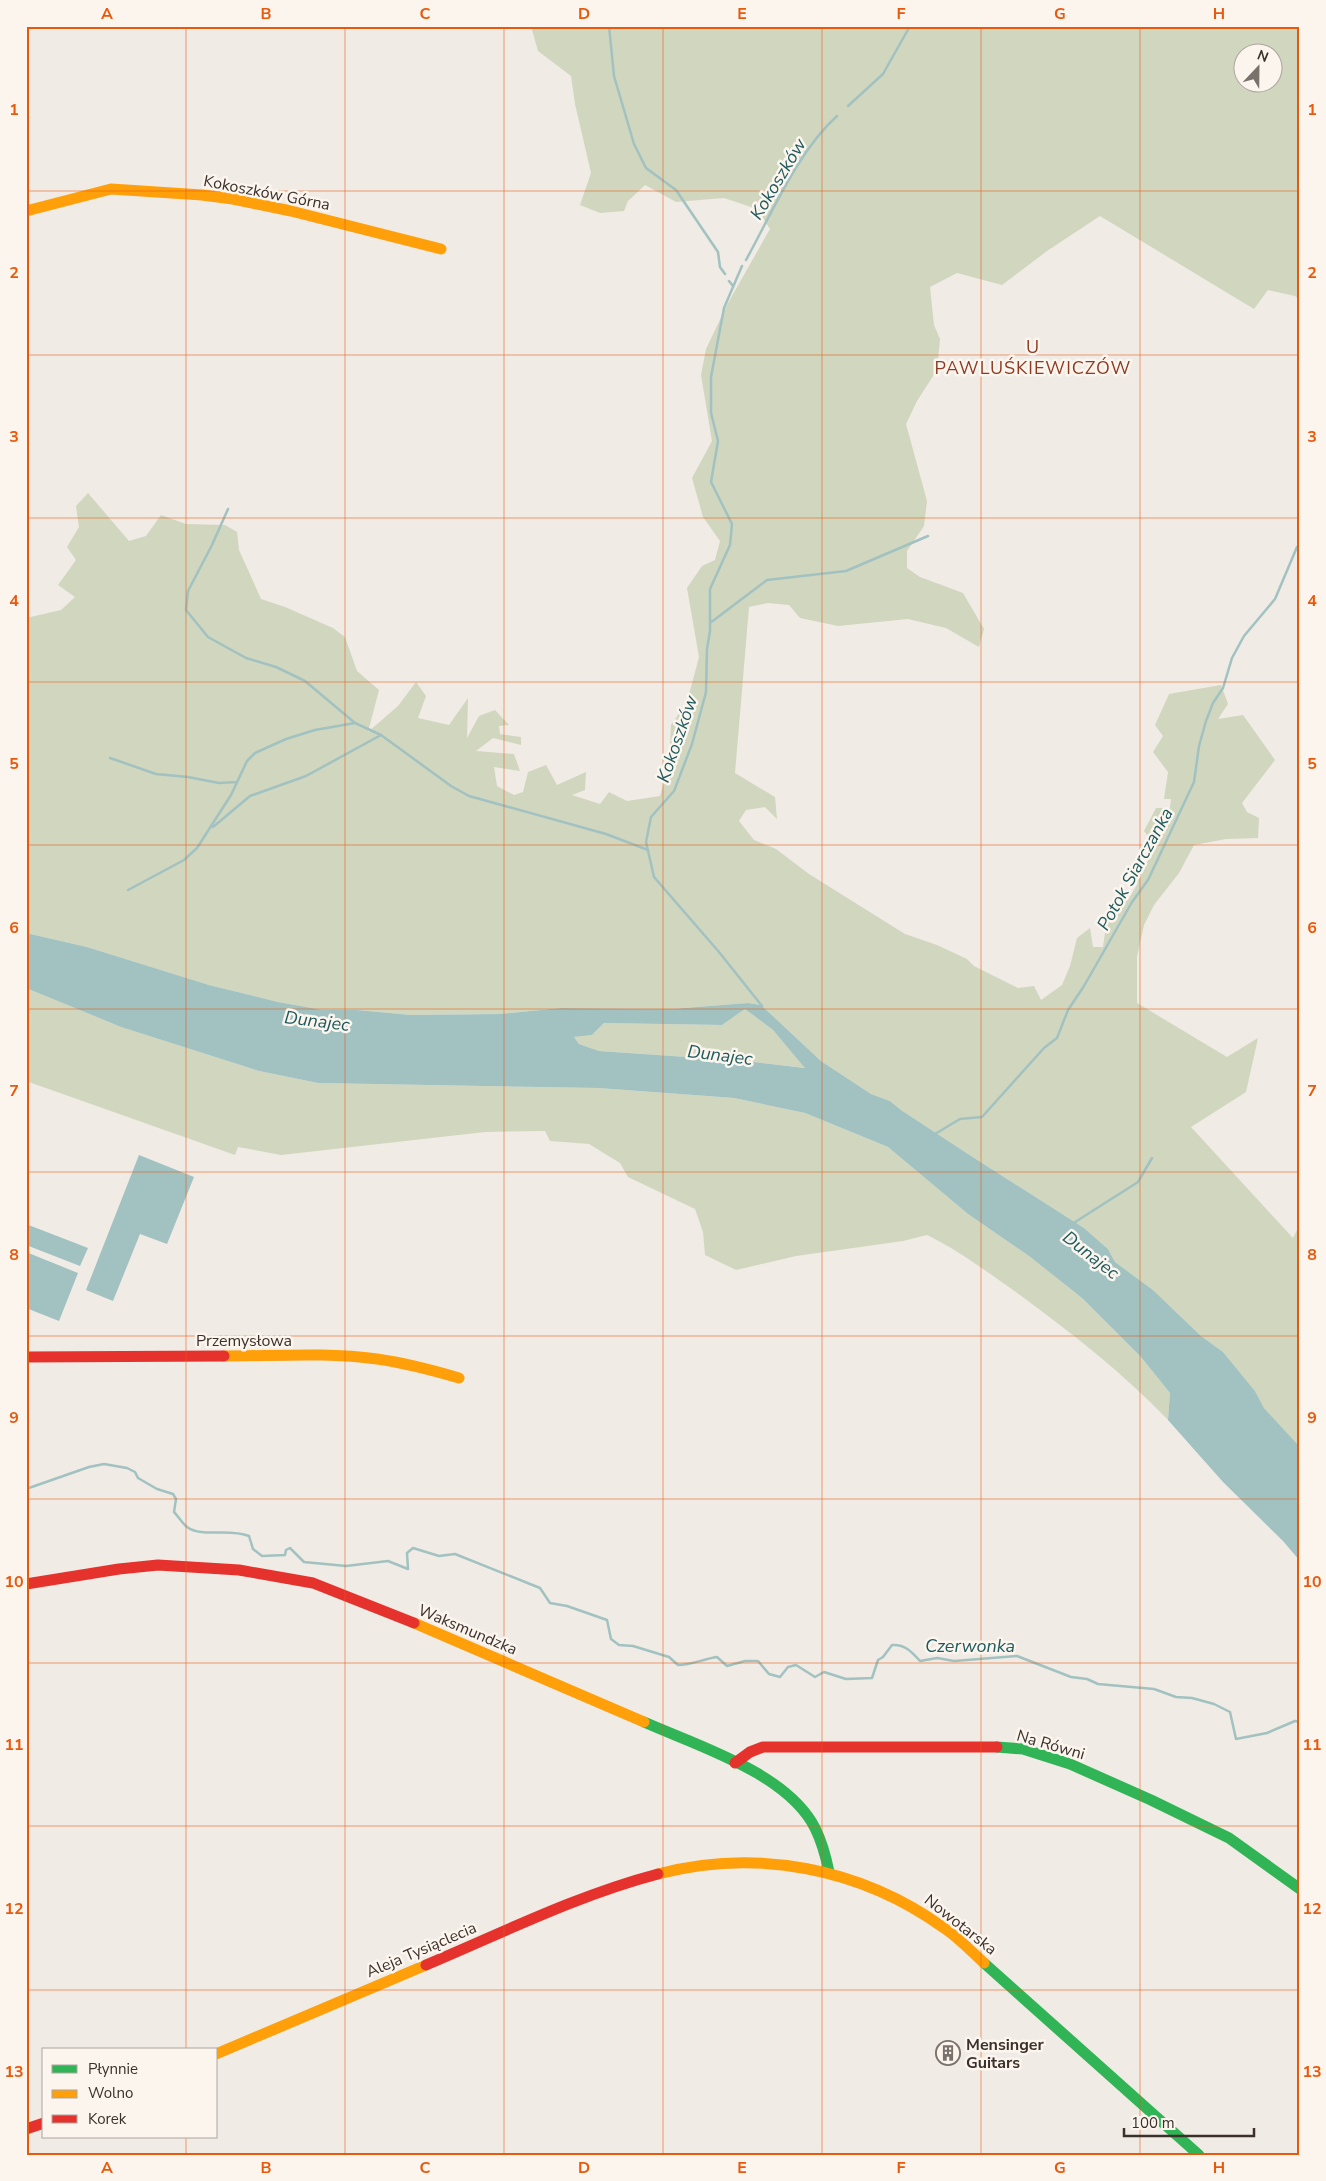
<svg xmlns="http://www.w3.org/2000/svg" width="1326" height="2181" font-family="'Nunito Sans',sans-serif">
<style>
.green{fill:#d1d6bf;fill-rule:evenodd}
.water{fill:#a1c2c1;fill-rule:evenodd}
.lines{fill:none;stroke-linecap:round;stroke-linejoin:round}
.stream{stroke:#a1c2c1;stroke-width:2.5}
.fast{stroke:#30b455;stroke-width:11}
.slow{stroke:#ff9f0a;stroke-width:11}
.jam{stroke:#e5322d;stroke-width:11}
.grid{fill:none;stroke:#e8590c;stroke-width:1;stroke-opacity:0.55}
.labels{text-anchor:middle;stroke-width:5;stroke-linejoin:round;paint-order:stroke}
.street-label{font-size:16px;fill:#3b302b;stroke:#fbf5ee}
.poi-label{font-size:16px;font-weight:bold;fill:#3b302b;stroke:#fbf5ee;text-anchor:start}
.water-label{font-size:18px;font-style:italic;fill:#1f5a5e;stroke:#fbf5ee}
.neighbourhood-label{font-size:18px;letter-spacing:1px;fill:#8c3b22;stroke:#fbf5ee}
.neatline{fill:none;stroke:#e8590c;stroke-width:2}
.grid-label{font-size:16px;text-anchor:middle;font-weight:bold;fill:#e8590c}
</style>
<rect width="100%" height="100%" fill="#f0ebe5"/>
<path class="green" d="M531 26H1300V300L1295 296 1268 290 1254 309 1100 216 1047 251 1002 285 957 273 930 287 934 325 940 339 937 370 917 401 906 424 927 501 924 526 907 551V568L920 577 963 593 984 629 979 647 946 628 908 619 838 626 800 618 789 605 768 603 749 607 735 773 775 797 777 819 765 807 746 810 739 821 754 840 776 849 809 874 905 934 937 945 967 959 974 966 1018 988 1034 986 1041 1000 1062 985 1070 966 1077 938 1090 928 1093 947H1103L1109 905 1128 900 1138 883 1128 876 1133 864H1146L1156 846 1144 831 1156 808H1170L1171 799H1164L1168 772 1153 752 1163 736 1155 725 1169 694 1221 685 1228 704 1218 719 1243 715 1275 760 1242 803 1247 812 1259 818 1258 838 1226 839 1194 845 1179 873 1154 905 1144 925 1137 957V1003L1227 1057 1258 1038 1246 1092 1191 1127 1293 1238 1300 1224V1447L1264 1408 1255 1391 1223 1352 1201 1336 1153 1290 1115 1262 1108 1249 1084 1228 968 1154 901 1110 890 1101 871 1094 821 1061 761 1005 748 1003 671 1009 561 1008 500 1014 411 1015 357 1010H323L278 1002 209 985 87 947 26 933V618L61 610 75 597 58 585 76 560 67 547 79 527 76 506 88 493 129 541 146 536 161 515 186 524 225 525 237 532 239 550 261 599 285 607 333 628 345 637 357 671 379 690 368 732 398 706 416 682 426 696 418 718 449 725 468 698 467 738 479 716 495 710 509 725 499 726 500 734 521 737V745L493 738 476 751 514 754 520 771 494 767 497 786 514 795 523 792 528 772 546 765 557 785 586 772 585 790 572 795 600 804 609 792 627 801 660 796 669 765 671 725 687 702 699 657 687 588 702 566 715 560 720 541 703 517 692 478 712 441 701 375 706 349 728 303 770 229 757 209 724 198 676 202 645 185 628 201 624 211 600 213 580 205 591 173 575 104 571 76 538 51ZM1244 52H1274V82H1244Z
M26 988 121 1027 259 1071 318 1083 598 1088 734 1098 805 1113 888 1147 968 1214 1029 1256 1082 1298 1141 1357 1170 1393 1168 1420C1123 1373 1073 1334 1020 1295 990 1274 960 1251 927 1235L903 1241 796 1256 736 1270 705 1255 703 1232 695 1209 628 1177 620 1163 589 1144 550 1141 545 1131 485 1132 281 1155 238 1147 235 1155 26 1081Z
M745 1009 773 1030 806 1068 745 1061 599 1051 579 1044 574 1037 592 1035 604 1023 722 1025Z"/>
<path class="water" d="M26 933 87 947 209 985 278 1002 323 1010H357L411 1015 500 1014 561 1008 671 1009 748 1003 761 1005 821 1061 871 1094 890 1101 901 1110 968 1154 1084 1228 1108 1249 1115 1262 1153 1290 1201 1336 1223 1352 1255 1391 1264 1408 1300 1447V1561L1283 1541 1223 1482 1168 1420 1170 1393 1141 1357 1082 1298 1029 1256 968 1214 888 1147 805 1113 734 1098 598 1088 318 1083 259 1071 121 1027 26 988ZM745 1009 773 1030 805 1068 745 1061 599 1051 579 1044 574 1037 592 1035 604 1023 722 1025Z
M139 1155 194 1177 167 1244 140 1234 113 1301 86 1290Z
M26 1224 88 1248 80 1266 26 1245Z
M26 1252 78 1273 59 1321 26 1308Z"/>
<g class="lines">
<path class="stream" d="M609 26 614 76 634 144 646 168 676 190 718 252 720 267 725 274
M848 106 883 74 910 26
M746 260C772 213 798 151 837 116
M742 266 724 308 711 377V413L718 441 711 482 732 524 730 545 710 589V631L707 649 706 692 692 744 674 791 651 817 646 842 654 877 719 952 762 1006
M729 281 733 286
M228 509 212 545 188 591 186 610 208 637 246 658 276 667 305 681 355 723 381 735 451 786 469 796 606 834 648 850
M710 623 767 580 846 571 928 536
M110 758 156 774 188 777 219 783 237 782
M213 827 250 796 306 776 381 735
M128 890 184 860 197 848 231 795 247 761 255 753 286 739 315 730 355 723
M935 1134 960 1119 982 1117 1044 1048 1057 1038 1068 1010 1084 986 1132 902 1148 880 1194 782 1199 746 1206 721 1213 703 1223 688 1232 658 1244 636 1275 599 1297 547
M1072 1224 1138 1182 1152 1158
M26 1489 89 1467 104 1464 127 1468 135 1472 138 1478 157 1489 173 1494 176 1499 174 1512C178 1516 182 1523 187 1527 202 1538 229 1528 249 1536L253 1549 262 1556 285 1555 286 1550 290 1548 304 1562 346 1566 388 1561 408 1569 407 1553 413 1548 439 1556 455 1554 540 1588 550 1603 567 1606 607 1620 611 1639 619 1645 633 1646 669 1657 678 1665C692 1665 703 1659 717 1657L727 1666 745 1661H758L769 1674 780 1677 788 1667 796 1665 815 1677 824 1672 846 1679 872 1678 878 1660 883 1657 892 1645C905 1644 912 1652 920 1661L937 1658 954 1661 1017 1656 1071 1677 1087 1679 1098 1684 1154 1689 1176 1697 1192 1698 1214 1704 1230 1712 1236 1739 1267 1733 1295 1721 1300 1722"/>
<path class="fast" d="M644 1722C698 1746 787 1773 815 1828 822 1842 826 1857 829 1872
M997 1747 1023 1749 1070 1764 1151 1800 1229 1838 1300 1889
M984 1963 1199 2155"/>
<path class="slow" d="M26 211 111 189 202 195 233 199 291 211 441 249
M224 1356C275 1356 327 1352 377 1359 405 1363 432 1370 459 1378
M414 1623 644 1722
M658 1874C757 1848 861 1868 944 1928 959 1938 971 1951 984 1963
M216 2054 426 1965"/>
<path class="jam" d="M26 1357 224 1356
M26 1584 119 1569 158 1565 239 1570 313 1583 414 1623
M735 1763 750 1752 763 1747H997
M426 1965C502 1933 578 1895 658 1874
M26 2129 44 2123"/>
</g>
<path class="grid" d="M186 26V2050M345 26V2155M504 26V2155M663 26V2155M822 26V2155M981 26V2155M1140 26V2155M26 191H1300M26 355H1300M26 518H1300M26 682H1300M26 845H1300M26 1009H1300M26 1172H1300M26 1336H1300M26 1499H1300M26 1663H1300M26 1826H1300M26 1990H1300M186 2137V2155"/>
<defs>
<symbol id="building-ring" viewBox="-11 -11 22 22"><circle r="9.5" fill="#fbf5ee" stroke="#7a716c" stroke-width="1.5"/><path d="M-4-6H4V6H1V3H-1V6H-4ZM-2.5-4.3h1.7v1.8h-1.7ZM.8-4.3h1.7v1.8H.8ZM-2.5-1h1.7V.8h-1.7ZM.8-1h1.7V.8H.8Z" fill="#7a716c"/></symbol>
</defs>
<g fill-rule="evenodd">
<use href="#building-ring" x="934" y="2039" width="28" height="28"/>
</g>
<g class="labels">
<g class="street-label">
<text transform="translate(267 192) rotate(11)" y="6">Kokoszków Górna</text>
<text x="244" y="1346">Przemysłowa</text>
<text transform="translate(468 1629) rotate(23)" y="6">Waksmundzka</text>
<text transform="translate(1051 1744) rotate(16)" y="6">Na Równi</text>
<text transform="translate(961 1924) rotate(38)" y="6">Nowotarska</text>
<text transform="translate(421 1949) rotate(-23)" y="6">Aleja Tysiąclecia</text>
</g>
<g class="poi-label">
<text x="966" y="2050">Mensinger<tspan x="966" dy="18">Guitars</tspan></text>
</g>
<g class="water-label">
<text transform="translate(778 179) rotate(-59)" y="6">Kokoszków</text>
<text transform="translate(677 739) rotate(-71)" y="6">Kokoszków</text>
<text transform="translate(1135 869) rotate(-61)" y="6">Potok Siarczanka</text>
<text transform="translate(317 1021) rotate(7)" y="6">Dunajec</text>
<text transform="translate(720 1055) rotate(7)" y="6">Dunajec</text>
<text transform="translate(1091 1255) rotate(38)" y="6">Dunajec</text>
<text x="970" y="1652">Czerwonka</text>
</g>
<g class="neighbourhood-label">
<text x="1033" y="353">U<tspan x="1033" dy="21">PAWLUŚKIEWICZÓW</tspan></text>
</g>
</g>
<rect width="1326" height="2181" fill="none" stroke="#fbf5ee" stroke-width="55"/>
<rect x="42" y="2048" width="175" height="90" fill="#fbf5ee" stroke="#aea6a0"/>
<rect x="52" y="2065" width="25" height="8" fill="#30b455" stroke="#aea6a0"/>
<text x="88" y="2074" font-size="15" fill="#3b302b">Płynnie</text>
<rect x="52" y="2090" width="25" height="8" fill="#ff9f0a" stroke="#aea6a0"/>
<text x="88" y="2098" font-size="15" fill="#3b302b">Wolno</text>
<rect x="52" y="2115" width="25" height="8" fill="#e5322d" stroke="#aea6a0"/>
<text x="88" y="2124" font-size="15" fill="#3b302b">Korek</text>
<g transform="translate(1258 68) rotate(22)"><circle r="24" fill="#fbf5ee" stroke="#aea6a0"/>
<path d="M0-4L9 19L0 12L-9 19Z" fill="#7a716c"/>
<text y="-8" font-size="14" font-weight="bold" text-anchor="middle" fill="#3b302b">N</text>
</g>
<path d="M1124 2128v8h130v-8" fill="none" stroke="#3b302b" stroke-width="2.5"/>
<text x="1131" y="2128" font-size="15" fill="#3b302b" stroke="#fbf5ee" stroke-width="4" paint-order="stroke">100 m</text>
<rect x="28" y="28" width="1270" height="2126" class="neatline"/>
<g class="grid-label">
<text x="107" y="19">A</text>
<text x="266" y="19">B</text>
<text x="425" y="19">C</text>
<text x="584" y="19">D</text>
<text x="742" y="19">E</text>
<text x="901" y="19">F</text>
<text x="1060" y="19">G</text>
<text x="1219" y="19">H</text>
<text x="14" y="115">1</text>
<text x="1312" y="115">1</text>
<text x="14" y="278">2</text>
<text x="1312" y="278">2</text>
<text x="14" y="442">3</text>
<text x="1312" y="442">3</text>
<text x="14" y="606">4</text>
<text x="1312" y="606">4</text>
<text x="14" y="769">5</text>
<text x="1312" y="769">5</text>
<text x="14" y="933">6</text>
<text x="1312" y="933">6</text>
<text x="14" y="1096">7</text>
<text x="1312" y="1096">7</text>
<text x="14" y="1260">8</text>
<text x="1312" y="1260">8</text>
<text x="14" y="1423">9</text>
<text x="1312" y="1423">9</text>
<text x="14" y="1587">10</text>
<text x="1312" y="1587">10</text>
<text x="14" y="1750">11</text>
<text x="1312" y="1750">11</text>
<text x="14" y="1914">12</text>
<text x="1312" y="1914">12</text>
<text x="14" y="2077">13</text>
<text x="1312" y="2077">13</text>
<text x="107" y="2173">A</text>
<text x="266" y="2173">B</text>
<text x="425" y="2173">C</text>
<text x="584" y="2173">D</text>
<text x="742" y="2173">E</text>
<text x="901" y="2173">F</text>
<text x="1060" y="2173">G</text>
<text x="1219" y="2173">H</text>
</g>
</svg>
